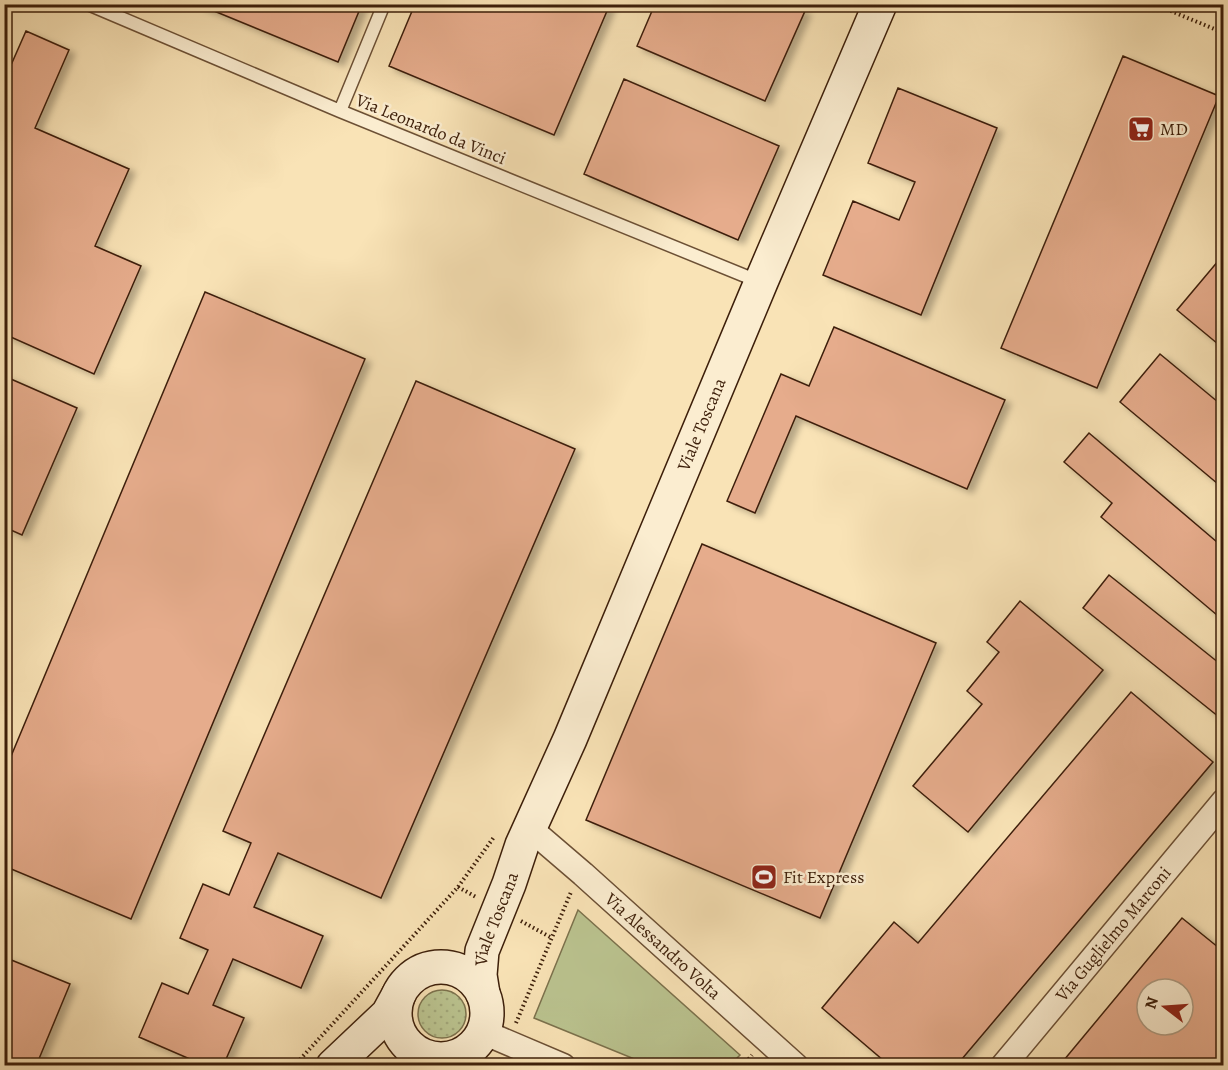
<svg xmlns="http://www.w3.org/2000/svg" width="1228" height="1070" font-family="Alegreya,serif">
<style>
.grass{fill:url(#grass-dots);stroke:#7c724d;stroke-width:1.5}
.park{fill:#bbc490;stroke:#7c724d;stroke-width:1.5}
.building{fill:#e6ac8c;stroke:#3d1f0a;stroke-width:1.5;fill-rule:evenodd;filter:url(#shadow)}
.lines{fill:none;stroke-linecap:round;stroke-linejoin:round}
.lane-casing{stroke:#6c5035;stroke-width:15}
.street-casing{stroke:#6c5035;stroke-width:27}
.secondary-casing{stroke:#3d1f0a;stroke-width:36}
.path{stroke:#3d1f0a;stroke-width:4;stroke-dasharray:1.5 3;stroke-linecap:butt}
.lane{stroke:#fbedd0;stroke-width:12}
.street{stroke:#fbedd0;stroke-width:24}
.secondary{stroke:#fbedd0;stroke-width:33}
.labels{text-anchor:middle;stroke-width:5;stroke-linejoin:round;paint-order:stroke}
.street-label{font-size:18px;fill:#3d1f0a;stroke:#fbedd0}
.poi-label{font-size:18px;fill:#3d1f0a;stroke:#fbedd0;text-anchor:start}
</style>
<defs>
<pattern id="grass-dots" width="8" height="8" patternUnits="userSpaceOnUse" patternTransform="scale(1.5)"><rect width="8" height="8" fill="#bbc490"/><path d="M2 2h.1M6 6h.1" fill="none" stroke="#a2a87b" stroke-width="1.8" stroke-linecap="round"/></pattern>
<filter id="shadow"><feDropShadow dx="6" dy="4" stdDeviation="3" flood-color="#0004"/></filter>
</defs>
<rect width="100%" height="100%" fill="#f9e3b6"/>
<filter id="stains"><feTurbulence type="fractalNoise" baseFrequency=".00333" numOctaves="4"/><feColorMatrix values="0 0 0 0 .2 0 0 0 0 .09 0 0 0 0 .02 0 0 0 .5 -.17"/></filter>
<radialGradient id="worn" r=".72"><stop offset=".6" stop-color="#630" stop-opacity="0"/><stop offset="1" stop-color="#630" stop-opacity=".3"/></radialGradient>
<path class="grass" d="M418 1014a24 24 0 1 1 48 0a24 24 0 1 1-48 0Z"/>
<path class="park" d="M578 910 740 1055 730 1065H649L534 1018Z"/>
<path class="building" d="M197 4H362L338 62Z
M415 4H610L554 135 389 66Z
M655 4H790L805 11 765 101 637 46Z
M26 31 69 50 35 128 129 169 95 246 141 266 94 374 4 334V81Z
M1123 56 1219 96 1097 388 1001 348Z
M624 79 779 146 738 240 584 174Z
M898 88 997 128 921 315 823 275 853 201 899 220 915 182 868 163Z
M1224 254V349L1177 310Z
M205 292 365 359 131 919 4 866V773Z
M834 327 1005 400 967 489 796 416 755 513 727 501 781 374 809 386Z
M1160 354 1224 407V489L1120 402Z
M4 376 77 408 22 535 4 527Z
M416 381 575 449 381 898 278 853 254 907 323 936 301 988 233 959 213 1005 244 1018 223 1066H206L139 1037 162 983 188 994 208 950 180 938 203 884 229 895 251 843 223 831Z
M1089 433 1224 548V621L1101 517 1112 503 1064 462Z
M702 544 936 643 820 918 586 820Z
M1109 575 1224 667V721L1083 608Z
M1020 601 1103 670 968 832 913 786 982 704 967 691 999 652 987 642Z
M1131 692 1213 762 956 1066H890L822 1008 894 922 918 943Z
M1182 918 1224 952V1066H1059ZM1147 989H1183V1025H1147Z
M4 957 70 984 36 1066H17L4 1060Z"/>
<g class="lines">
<defs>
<path id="lane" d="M88 4 340 111 760 282
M340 111 384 4"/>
<g id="street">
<path id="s1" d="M528 833 541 838 583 874 796 1066"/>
<path d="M483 1032 563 1066"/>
<path d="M429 1057 432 1066"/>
<path d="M457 1066 468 1050"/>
<path id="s2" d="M1003 1066 1224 801"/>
</g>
<g id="secondary">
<circle cx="441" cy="1013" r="46"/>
<path id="s3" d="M483 994 480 975 482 951 509 884 522 845 570 739 761 282 880 4"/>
<path d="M333 1066 388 1014 399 994"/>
</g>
</defs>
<use href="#lane" class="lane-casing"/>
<use href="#street" class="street-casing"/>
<use href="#secondary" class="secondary-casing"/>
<path class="path" d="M1154 4 1224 33
M458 887 476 897
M521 921 552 938
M516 1023 571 892
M294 1066 458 887 494 837
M743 1066 752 1055"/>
<use href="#lane" class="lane"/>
<use href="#street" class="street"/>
<use href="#secondary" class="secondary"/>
</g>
<defs>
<symbol id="supermarket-square" viewBox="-11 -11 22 22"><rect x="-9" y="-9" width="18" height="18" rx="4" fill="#8f2418" stroke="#fbedd0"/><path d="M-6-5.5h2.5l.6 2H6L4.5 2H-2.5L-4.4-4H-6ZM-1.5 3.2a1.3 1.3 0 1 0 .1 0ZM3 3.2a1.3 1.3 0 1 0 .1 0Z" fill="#fff"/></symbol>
<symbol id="stadium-square" viewBox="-11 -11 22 22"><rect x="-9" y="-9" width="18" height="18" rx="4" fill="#8f2418" stroke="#fbedd0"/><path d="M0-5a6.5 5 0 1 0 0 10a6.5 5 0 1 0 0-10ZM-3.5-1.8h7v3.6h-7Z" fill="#fff"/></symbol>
</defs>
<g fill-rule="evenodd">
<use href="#supermarket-square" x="1126" y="114" width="30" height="30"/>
<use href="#stadium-square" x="749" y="862" width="30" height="30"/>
</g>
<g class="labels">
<g class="street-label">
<text transform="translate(431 129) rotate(22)" y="6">Via Leonardo da Vinci</text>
<text dy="6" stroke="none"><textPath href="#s3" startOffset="614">Viale Toscana</textPath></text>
<text dy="6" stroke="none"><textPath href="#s3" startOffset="78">Viale Toscana</textPath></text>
<text dy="6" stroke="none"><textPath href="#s2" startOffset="172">Via Guglielmo Marconi</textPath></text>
<text dy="6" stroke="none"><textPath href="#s1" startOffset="177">Via Alessandro Volta</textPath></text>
</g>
<g class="poi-label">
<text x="1160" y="135">MD</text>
<text x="783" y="883">Fit Express</text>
</g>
</g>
<rect width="1228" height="1070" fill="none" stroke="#f9e3b6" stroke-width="24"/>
<rect x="6" y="6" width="1216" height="1058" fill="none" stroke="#3d1f0a" stroke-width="3"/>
<rect x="12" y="12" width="1204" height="1046" fill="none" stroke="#3d1f0a" stroke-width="1.5"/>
<g transform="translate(1165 1007) rotate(287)"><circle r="28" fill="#fbedd0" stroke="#af9b81" stroke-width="1.5"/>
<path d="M0-4.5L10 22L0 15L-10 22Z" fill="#8f2418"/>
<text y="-9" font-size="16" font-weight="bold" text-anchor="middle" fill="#3d1f0a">N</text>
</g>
<rect width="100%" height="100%" filter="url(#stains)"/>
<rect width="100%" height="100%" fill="url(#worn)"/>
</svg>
